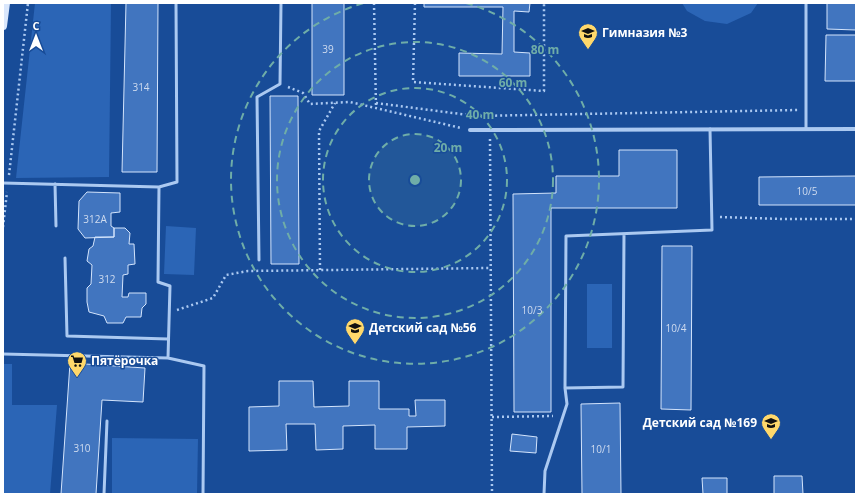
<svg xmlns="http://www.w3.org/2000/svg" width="859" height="497" font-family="'Open Sans',sans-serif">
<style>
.green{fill:#2b65b6}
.building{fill:#4175bf;stroke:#d3e4fc}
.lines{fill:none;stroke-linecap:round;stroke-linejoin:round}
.path{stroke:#abc9f1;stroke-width:2.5;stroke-dasharray:2 3;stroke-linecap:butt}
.lane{stroke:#abc9f1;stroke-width:3}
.street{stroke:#abc9f1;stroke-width:4}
.secondary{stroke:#dae7fc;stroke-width:8}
.ring{fill:none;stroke:#6fada8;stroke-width:2;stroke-dasharray:7 5}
.labels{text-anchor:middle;stroke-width:3;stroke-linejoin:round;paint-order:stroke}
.number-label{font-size:10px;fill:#d0dcef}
.poi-label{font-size:12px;font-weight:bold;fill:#fff;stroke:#184c98;text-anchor:start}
.centre{fill:#6fada8;stroke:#184c98;stroke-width:2}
.ring-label{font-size:12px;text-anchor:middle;font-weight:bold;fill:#6fada8;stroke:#184c98;stroke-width:3;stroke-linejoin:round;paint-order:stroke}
</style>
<rect width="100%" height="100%" fill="#184c98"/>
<path class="green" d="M35 3H111L109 177 16 178Z
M682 3H758L751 13 727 24 705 21 687 11Z
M166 226 196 228 194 275 164 274Z
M587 284H612V348H587Z
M3 364H12V405H57L50 494H3Z
M112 438 198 439 197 494H112Z"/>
<path class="building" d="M126 3H158L157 172H122Z
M312 3H344V95H312Z
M424 3H530L529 12 514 11V52L530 53V76H459V53L502 54 503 7H424Z
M827 3H856V30L827 29Z
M826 35H856V81H825Z
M270 96H298L299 264H271Z
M619 150H677V208H551V412H514L513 194 556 193V176H619Z
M856 176V205H759V177Z
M87 192 120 193V212L111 213V226L114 228V237L85 238 78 229 79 201Z
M114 228H125L130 233 129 244H134L135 264 128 265V274L123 275 122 297H128L129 293H146V304L142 308 141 317H126L123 323H107L104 316 89 312 87 302V288L91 284 92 265 87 261 89 249 93 246 95 237H114Z
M662 246H692L691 410 661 409Z
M70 363 145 368 143 402 102 400 96 494H61Z
M279 381H313L314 407 349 406V381H379V409H409V416H416L415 400H445V426L407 427V449H375V425L343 426V449L316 450 315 424H286L287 450 249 451V407L279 406Z
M620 403 621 494H582L581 404Z
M512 434 537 437 536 453 510 451Z
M774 476H802L803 494H774Z
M702 478H727V494H703Z"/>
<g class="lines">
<path class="path" d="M374 3 376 108
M415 3 413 82 544 91V3
M288 87 303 93 310 104 350 102 461 128
M376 103 476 116 798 110
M490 139 492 494
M9 175 28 3
M720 217 782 219H856
M3 227 7 192
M320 270 319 131 335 103
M177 310 213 298 226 275 248 271 491 268
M492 417 553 416"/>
<path class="lane" d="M806 3V128
M3 183 159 187 158 282 170 286 168 358
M55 184 56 226
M159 187 177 182 176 3
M65 258 67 336 168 339
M259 260 257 97 280 84 281 3
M3 354 168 358 204 366 203 494
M565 388 623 387 624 234
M104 494 107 421
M544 494 545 471 567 404 565 388 566 236 712 230 710 129"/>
<path class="street" d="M470 130 856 129"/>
<path class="secondary" d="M3 26 6 3"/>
</g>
<circle cx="415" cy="180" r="46" fill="#6fada8" fill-opacity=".12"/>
<g class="ring">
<circle cx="415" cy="180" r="46"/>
<circle cx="415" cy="180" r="92"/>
<circle cx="415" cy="180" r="138"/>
<path d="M466 3A184 184 0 1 1 364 3"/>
</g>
<defs>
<symbol id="school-pin" viewBox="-11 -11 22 30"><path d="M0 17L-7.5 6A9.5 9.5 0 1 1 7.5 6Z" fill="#ffd86b" stroke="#184c98"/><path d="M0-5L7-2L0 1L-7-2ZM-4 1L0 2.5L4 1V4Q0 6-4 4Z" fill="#111"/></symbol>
<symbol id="supermarket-pin" viewBox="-11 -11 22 30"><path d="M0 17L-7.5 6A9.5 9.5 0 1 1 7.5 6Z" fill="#ffd86b" stroke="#184c98"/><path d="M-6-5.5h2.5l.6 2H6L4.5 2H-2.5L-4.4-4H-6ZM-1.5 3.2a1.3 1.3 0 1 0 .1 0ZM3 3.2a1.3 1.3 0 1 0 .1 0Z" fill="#111"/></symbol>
</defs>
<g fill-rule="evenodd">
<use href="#school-pin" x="577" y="22" width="22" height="30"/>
<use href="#school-pin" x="344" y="317" width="22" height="30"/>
<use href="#supermarket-pin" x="66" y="350" width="22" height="30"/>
<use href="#school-pin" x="760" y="412" width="22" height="30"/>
</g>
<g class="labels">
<g class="number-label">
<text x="328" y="53">39</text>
<text x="141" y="91">314</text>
<text x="807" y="195">10/5</text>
<text x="95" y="223">312А</text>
<text x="107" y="283">312</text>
<text x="532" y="314">10/3</text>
<text x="676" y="332">10/4</text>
<text x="82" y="452">310</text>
<text x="601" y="453">10/1</text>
</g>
<g class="poi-label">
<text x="602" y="37">Гимназия №3</text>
<text x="369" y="332">Детский сад №56</text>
<text x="91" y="365">Пятёрочка</text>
<text x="757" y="427" text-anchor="end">Детский сад №169</text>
</g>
</g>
<circle cx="415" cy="180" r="6" class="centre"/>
<g class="ring-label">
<text x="545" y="54">80 m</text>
<text x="513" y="87">60 m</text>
<text x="480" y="119">40 m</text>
<text x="448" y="152">20 m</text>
</g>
<rect width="859" height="497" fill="none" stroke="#ffffff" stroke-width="8"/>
<g transform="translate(36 36)" stroke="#184c98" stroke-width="3" paint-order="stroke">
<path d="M0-3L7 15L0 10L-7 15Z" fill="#ffffff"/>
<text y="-6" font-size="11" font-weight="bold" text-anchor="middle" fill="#ffffff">С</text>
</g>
</svg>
